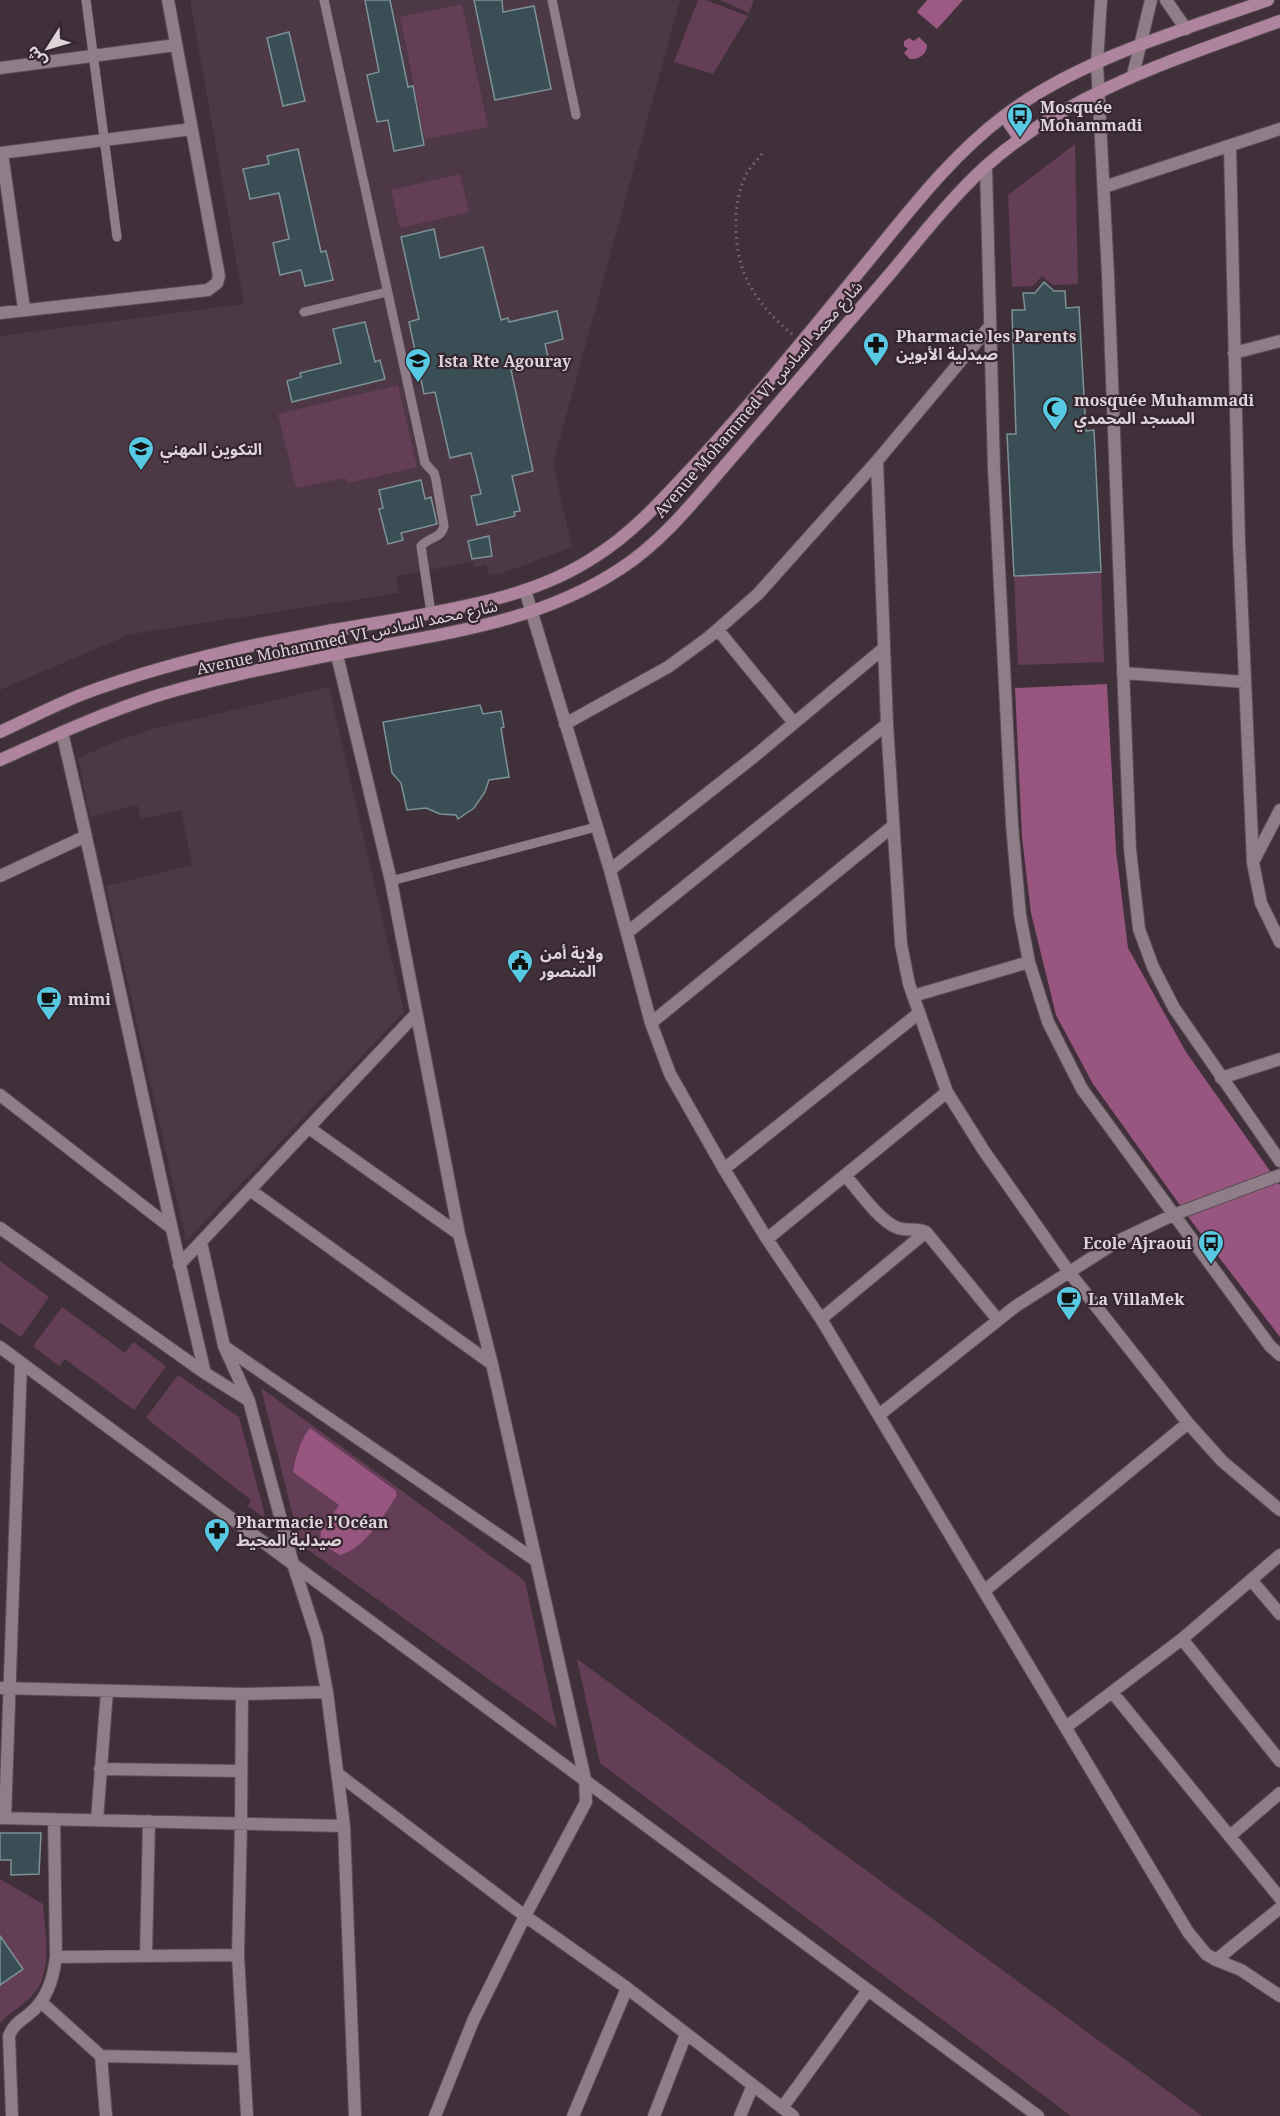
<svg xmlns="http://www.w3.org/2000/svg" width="1280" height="2116" font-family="'Noto Serif','Noto Sans Arabic',serif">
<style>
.built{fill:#4d3845}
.green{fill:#643e56}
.forest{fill:#97557f}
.water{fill:#9c5983}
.building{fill:#3a4f55;stroke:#7b9298;stroke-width:1.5}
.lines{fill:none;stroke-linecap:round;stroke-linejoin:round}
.service-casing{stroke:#5a4d54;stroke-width:10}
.minor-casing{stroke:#5a4d54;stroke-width:14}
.secondary-casing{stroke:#5a4d54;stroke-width:14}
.path{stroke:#7a6c74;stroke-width:3;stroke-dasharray:1.5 4.5;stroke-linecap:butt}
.service{stroke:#8f7d87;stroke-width:9}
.minor{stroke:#8f7d87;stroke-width:12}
.secondary{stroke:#ae849e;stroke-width:12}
.labels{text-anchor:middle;stroke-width:4.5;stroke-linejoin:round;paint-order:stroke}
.poi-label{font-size:16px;font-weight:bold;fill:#dfd4da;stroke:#35262f;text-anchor:start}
.street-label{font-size:16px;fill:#dfd4da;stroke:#35262f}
</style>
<rect width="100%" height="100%" fill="#403039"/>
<path class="built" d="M190 0H680L553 464 572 547 509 571 489 576 486 565 474 567 473 562 396 576 399 593 131 634 0 690V336L244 304Z
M329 687 404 1012 186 1241 106 886 192 865 181 810 141 819 137 805 90 817 78 758 114 742 153 729Z"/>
<path class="green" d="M698 0H705L748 16 713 74 674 62Z
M720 0H754L749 13Z
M462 4 488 127 425 139 400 17Z
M1075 144 1078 284 1053 285 1042 276 1033 286 1012 287 1008 195Z
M460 174 469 212 400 228 391 190Z
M398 385 417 467 348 483 345 478 296 488 278 414Z
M1101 572 1104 662 1018 665 1014 576Z
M0 1261 49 1297 21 1337 0 1323Z
M62 1307 125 1353 133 1342 166 1366 134 1410 65 1359 59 1366 33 1346Z
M178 1375 239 1417 265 1515 263 1517 248 1506 251 1500 146 1418Z
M261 1388 525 1581 557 1728 300 1544Z
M577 1659 1202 2116H1071L600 1763Z
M0 1879 43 1904C45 1933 53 1968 35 1992 25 2006 9 2011 0 2024Z"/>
<path class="forest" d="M1107 684 1116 850 1128 948 1186 1052 1280 1185V1337L1195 1226 1093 1084 1056 1015 1031 913 1022 837 1015 688Z
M310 1428 395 1490 397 1495C384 1516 364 1549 340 1555L320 1543 321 1531 339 1505 293 1472C295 1457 301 1439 310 1428Z"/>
<path class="water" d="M927 0H963L937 29 917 12Z
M919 37 927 45C927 54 919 60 910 59L904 53 908 49 904 46V41L909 38 914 41Z"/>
<path class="building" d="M365 0H390L408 87 413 86 424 145 394 151 388 120 377 122 367 75 379 72Z
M474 0H502L503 12 534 6 551 89 495 100Z
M289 32 305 101 283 106 267 38Z
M298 149 321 252 326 251 333 280 305 286 301 270 280 275 273 243 289 239 279 193 250 199 243 169 269 164 267 156Z
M434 229 440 258 483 247 501 320 508 318 509 322 557 311 563 339 545 344 548 357 524 363 525 366 511 370 533 471 512 476 520 511 514 512 515 516 477 525 471 496 481 494 471 453 450 458 435 392 424 394 409 322 419 319 401 237Z
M1044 282 1054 291H1065L1066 308 1079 307 1086 431 1094 430 1101 572 1014 576 1007 434H1016L1012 310H1025L1023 293H1035Z
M365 322 375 362 380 360 385 379 292 402 287 381 301 377 300 373 341 363 333 329Z
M421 480 425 499 431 497 437 524 401 533 403 540 388 544 379 509 383 508 379 490Z
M489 536 492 556 472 559 468 541Z
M480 705 483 714 501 711 504 727 501 728 509 777 489 780 485 792 474 808 458 819 456 815 440 814 426 808 407 810 401 783 392 773 383 722Z
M0 1833H41L39 1874 11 1875V1860H0Z
M0 1936 23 1969 0 1985Z"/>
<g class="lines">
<defs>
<path id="service" d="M86 0 117 237
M324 0 425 463 434 473 436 480 444 526C441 539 429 537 421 546L431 613
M552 0 576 115
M304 312 387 292
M391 881 596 827"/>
<path id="minor" d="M1101 0 1097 63 1108 275 1130 849 1139 929 1153 967 1174 1008 1280 1161
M1166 0 1186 29
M0 68 176 45
M1133 75 1151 0
M1230 146 1239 542 1253 863 1261 903 1280 942
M0 153 192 129
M2 153 24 309
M986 167 994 468 1012 825 1020 915 1029 962 1048 1022 1082 1089 1270 1346 1280 1355
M1104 187 1280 129
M0 313 208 290 217 283 219 276 168 0
M1234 353 1280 341
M877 461 887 724 901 944 909 984 947 1092 984 1151 1069 1272 1188 1423 1222 1461 1280 1510
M525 590 610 870 651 1023 670 1074 724 1169 767 1239 821 1319 1188 1932 1206 1954 1216 1960 1241 1970 1280 1996
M331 630 391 881 459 1234 492 1364 585 1779 586 1802 525 1916 473 2021 435 2116
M718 630 794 723
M1123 673 1245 682
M565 724 668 667 709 637 758 594 877 461 990 326
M62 732C112 945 154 1160 205 1373
M1253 862 1280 810
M610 870 756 755 884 648
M0 876 86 836
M628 932 887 724
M913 996 1029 962
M651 1023 893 826
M1221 1078 1280 1059
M0 1095 170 1227
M309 1128 459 1234
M724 1169 919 1013
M845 1175C858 1190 880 1222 898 1228 908 1231 916 1228 926 1232L998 1320
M250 1190 492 1364
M0 1228 205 1373 248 1400
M767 1239 947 1092
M201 1242 224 1346 249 1401 293 1564 317 1638 327 1692 344 1826 355 2116
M179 1265 415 1015
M821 1319 926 1232
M0 1347 1038 2116
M225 1347 535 1560
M879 1415 1016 1306 1118 1241 1173 1215 1280 1175
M1252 1581 1280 1614
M984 1591 1188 1423
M1182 1639 1280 1761
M0 1688 242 1694 327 1692
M1112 1692 1280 1898
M242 1694 241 1823 238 1955 247 2116
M1066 1727 1182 1639 1280 1555
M100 1769 241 1771
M338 1774 525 1916 627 1988 793 2116
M0 1818 344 1826
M5 1818 21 1363
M97 1820 107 1691
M1230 1836 1280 1793
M146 1955 149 1821
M56 1957 238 1955
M1216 1960 1280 1908
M41 2002 101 2056 106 2116
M101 2056 244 2059
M782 2108 868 1990
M12 2116 9 2036C13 2025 19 2022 28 2015 47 2000 53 1980 56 1957L54 1819
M573 2116 627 1988
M654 2116 686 2034
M740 2116 753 2085"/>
<path id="secondary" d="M1004 116 1020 139
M0 732C28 719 55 705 83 694 141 672 199 657 259 644 304 635 349 627 394 620 464 607 536 596 596 556 637 530 668 493 701 458 760 394 814 327 869 260 911 209 951 156 1004 116 1079 59 1180 31 1268 0
M0 760C51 737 103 713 156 696 215 678 276 666 336 654 435 634 533 626 620 569 665 540 699 495 734 455 786 395 837 335 889 275 920 238 950 199 986 166 1070 91 1177 59 1280 21"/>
</defs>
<use href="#service" class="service-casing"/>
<use href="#minor" class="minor-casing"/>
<use href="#secondary" class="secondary-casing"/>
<path class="path" d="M762 154C757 160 751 166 747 173 739 188 736 206 736 222 735 272 755 303 792 334"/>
<use href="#service" class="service"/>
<use href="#minor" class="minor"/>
<use href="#secondary" class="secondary"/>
</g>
<defs>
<symbol id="bus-pin" viewBox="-11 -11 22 30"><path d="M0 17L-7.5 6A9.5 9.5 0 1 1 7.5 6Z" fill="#58c9e3" stroke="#35262f"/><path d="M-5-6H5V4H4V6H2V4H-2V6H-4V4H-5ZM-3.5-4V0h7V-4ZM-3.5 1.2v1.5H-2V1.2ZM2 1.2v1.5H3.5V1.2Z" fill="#111"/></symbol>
<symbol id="pharmacy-pin" viewBox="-11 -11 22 30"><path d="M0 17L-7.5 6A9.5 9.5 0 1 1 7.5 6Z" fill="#58c9e3" stroke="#35262f"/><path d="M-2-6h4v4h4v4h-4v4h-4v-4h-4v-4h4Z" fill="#111"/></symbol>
<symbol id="university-pin" viewBox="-11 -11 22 30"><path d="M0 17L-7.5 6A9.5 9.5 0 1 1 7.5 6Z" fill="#58c9e3" stroke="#35262f"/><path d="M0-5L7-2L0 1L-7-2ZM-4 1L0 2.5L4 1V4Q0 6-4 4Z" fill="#111"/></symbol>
<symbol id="mosque-pin" viewBox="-11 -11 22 30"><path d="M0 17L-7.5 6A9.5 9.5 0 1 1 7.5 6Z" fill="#58c9e3" stroke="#35262f"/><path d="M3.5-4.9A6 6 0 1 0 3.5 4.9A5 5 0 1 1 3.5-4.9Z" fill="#111"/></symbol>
<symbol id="school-pin" viewBox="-11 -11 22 30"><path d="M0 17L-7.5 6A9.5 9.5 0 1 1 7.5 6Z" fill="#58c9e3" stroke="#35262f"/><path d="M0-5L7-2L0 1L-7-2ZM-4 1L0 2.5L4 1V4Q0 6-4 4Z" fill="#111"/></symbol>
<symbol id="civic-pin" viewBox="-11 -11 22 30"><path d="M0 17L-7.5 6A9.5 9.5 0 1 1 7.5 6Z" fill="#58c9e3" stroke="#35262f"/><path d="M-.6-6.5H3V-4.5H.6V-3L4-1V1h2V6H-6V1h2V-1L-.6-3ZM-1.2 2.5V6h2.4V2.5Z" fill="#111"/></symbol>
<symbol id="cafe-pin" viewBox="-11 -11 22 30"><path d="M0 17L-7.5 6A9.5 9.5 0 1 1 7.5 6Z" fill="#58c9e3" stroke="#35262f"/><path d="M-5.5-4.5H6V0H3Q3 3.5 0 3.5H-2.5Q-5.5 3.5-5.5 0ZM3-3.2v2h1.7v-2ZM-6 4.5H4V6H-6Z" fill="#111"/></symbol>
</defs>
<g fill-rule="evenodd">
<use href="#bus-pin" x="1005" y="101" width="30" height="40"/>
<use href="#pharmacy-pin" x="861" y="330" width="30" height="40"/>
<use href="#university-pin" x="403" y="346" width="30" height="40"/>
<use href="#mosque-pin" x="1040" y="394" width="30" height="40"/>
<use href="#school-pin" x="126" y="434" width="30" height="40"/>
<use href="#civic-pin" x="505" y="947" width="30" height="40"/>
<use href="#cafe-pin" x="34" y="984" width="30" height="40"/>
<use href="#bus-pin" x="1196" y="1228" width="30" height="40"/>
<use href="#cafe-pin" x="1054" y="1284" width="30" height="40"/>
<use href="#pharmacy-pin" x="202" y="1516" width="30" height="40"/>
</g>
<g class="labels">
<g class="poi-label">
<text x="1040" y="113">Mosquée<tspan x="1040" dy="18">Mohammadi</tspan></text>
<text x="896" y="342">Pharmacie les Parents<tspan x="896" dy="18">صيدلية الأبوين</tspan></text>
<text x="438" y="367">Ista Rte Agouray</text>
<text x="1074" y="406">mosquée Muhammadi<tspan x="1074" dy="18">المسجد المحمدي</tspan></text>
<text x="160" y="455">التكوين المهني</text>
<text x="540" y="959">ولاية أمن<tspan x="540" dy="18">المنصور</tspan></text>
<text x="68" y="1005">mimi</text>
<text x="1192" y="1249" text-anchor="end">Ecole Ajraoui</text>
<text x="1088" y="1305">La VillaMek</text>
<text x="236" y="1528">Pharmacie l'Océan<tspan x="236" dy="18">صيدلية المحيط</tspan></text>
</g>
<g class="street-label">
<text transform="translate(758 399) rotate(-49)" y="6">Avenue Mohammed VI شارع محمد السادس</text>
<text transform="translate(347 637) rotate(-12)" y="6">Avenue Mohammed VI شارع محمد السادس</text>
</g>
</g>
<g transform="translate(48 48) rotate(233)" stroke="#35262f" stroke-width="4.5" paint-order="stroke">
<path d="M0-4.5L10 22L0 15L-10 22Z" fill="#dfd4da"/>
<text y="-9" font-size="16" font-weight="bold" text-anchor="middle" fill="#dfd4da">ش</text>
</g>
</svg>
